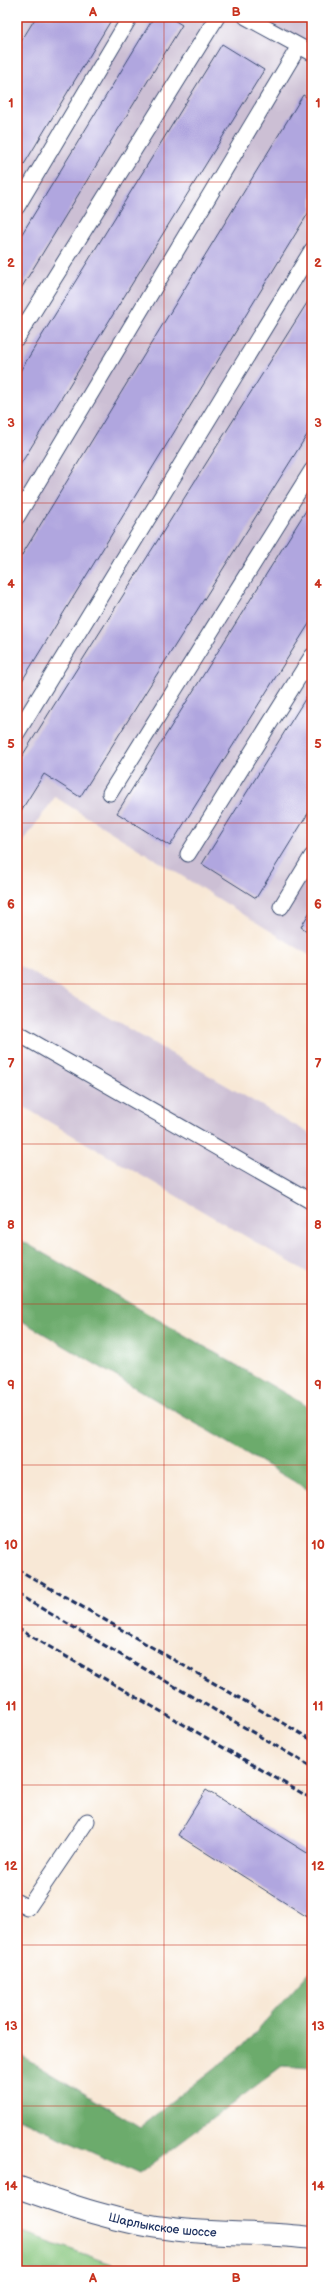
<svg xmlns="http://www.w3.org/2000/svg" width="329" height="2288" font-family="'Balsamiq Sans',sans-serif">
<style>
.industrial{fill:#ccbfd4}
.green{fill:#86c67d;stroke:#507a6e}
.forest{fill:#6cab6c;stroke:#446d65}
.building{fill:#b0a6df}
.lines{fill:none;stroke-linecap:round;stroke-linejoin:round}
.service-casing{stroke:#3c4b70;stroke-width:17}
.tertiary-casing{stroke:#3c4b70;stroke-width:24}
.service{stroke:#fff;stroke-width:15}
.tertiary{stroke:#fff;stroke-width:22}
.rail{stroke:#1b2f5e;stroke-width:3;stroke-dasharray:6 3;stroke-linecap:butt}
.grid{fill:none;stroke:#c8321e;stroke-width:1;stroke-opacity:0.55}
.labels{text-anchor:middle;stroke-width:4;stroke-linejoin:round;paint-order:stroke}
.street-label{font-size:12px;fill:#1b2f5e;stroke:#fff}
.neatline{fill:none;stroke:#c8321e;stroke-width:1.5}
.grid-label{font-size:13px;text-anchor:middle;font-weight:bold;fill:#c8321e}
</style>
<rect width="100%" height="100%" fill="#fff"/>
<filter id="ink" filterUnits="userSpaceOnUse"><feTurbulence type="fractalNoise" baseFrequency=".025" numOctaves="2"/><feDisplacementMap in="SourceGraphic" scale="8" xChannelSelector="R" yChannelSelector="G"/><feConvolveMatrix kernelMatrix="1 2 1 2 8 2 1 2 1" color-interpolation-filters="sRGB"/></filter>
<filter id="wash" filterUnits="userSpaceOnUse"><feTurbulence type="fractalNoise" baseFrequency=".012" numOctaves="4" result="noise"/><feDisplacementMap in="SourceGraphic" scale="16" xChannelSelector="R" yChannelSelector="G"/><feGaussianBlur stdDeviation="0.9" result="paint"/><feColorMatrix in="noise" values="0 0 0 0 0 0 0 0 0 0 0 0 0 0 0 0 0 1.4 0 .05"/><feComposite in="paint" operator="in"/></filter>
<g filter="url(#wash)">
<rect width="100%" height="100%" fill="#f8e8d6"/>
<path class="industrial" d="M17 17H312V957L55 797 18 849 17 848Z
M17 964 312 1135V1275L17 1103Z"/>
<path class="green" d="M17 2230 123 2268 119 2271H19L17 2270Z"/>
<path class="forest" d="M17 1238 312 1409V1492L17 1318Z
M312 1969V2068L282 2066 139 2174 17 2118V2053L140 2127 243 2046Z"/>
<g id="blocks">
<path class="building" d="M36 17H113L17 176V48Z
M154 17H169L182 25 17 295V242Z
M222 44 264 70 17 470V376Z
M303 95 312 100V207L17 689V563Z
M312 295V427L80 797 44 774 17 817V764Z
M312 501V619L170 846 117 813Z
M312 688V807L256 898 202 864Z
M312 908V934L301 927Z
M206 1790 312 1856V1913L309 1918 178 1835Z"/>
</g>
</g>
<g filter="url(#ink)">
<use href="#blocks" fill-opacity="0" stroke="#3c4b70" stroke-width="1"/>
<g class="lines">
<defs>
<path id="service" d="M246 17 312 53
M17 207 130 17
M17 338 217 17
M17 517 299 46
M17 733 312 250
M110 793 312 470
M188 854 312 656
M281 907 312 856
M17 1033 312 1202
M17 1902 28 1908 87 1821"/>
<g id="tertiary">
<path id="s1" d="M17 2187C68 2205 119 2223 172 2229 219 2235 266 2232 312 2238"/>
</g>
</defs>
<use href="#service" class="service-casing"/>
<use href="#tertiary" class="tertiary-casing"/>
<use href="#service" class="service"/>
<use href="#tertiary" class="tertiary"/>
<path class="rail" d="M17 1569 312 1740
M17 1594 312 1767
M17 1628 312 1799"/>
</g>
</g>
<path class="grid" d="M164 17V2271M17 182H312M17 343H312M17 503H312M17 663H312M17 823H312M17 984H312M17 1144H312M17 1304H312M17 1465H312M17 1625H312M17 1785H312M17 1945H312M17 2106H312"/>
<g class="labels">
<g class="street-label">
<text dy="4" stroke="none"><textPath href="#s1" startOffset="151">Шарлыкское шоссе</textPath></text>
</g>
</g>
<rect width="329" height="2288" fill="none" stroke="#fff" stroke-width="44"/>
<rect x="22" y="22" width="285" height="2244" class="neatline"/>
<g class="grid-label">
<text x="93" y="16">A</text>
<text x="236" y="16">B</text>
<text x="11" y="107">1</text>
<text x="318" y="107">1</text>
<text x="11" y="267">2</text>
<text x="318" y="267">2</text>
<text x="11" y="427">3</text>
<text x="318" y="427">3</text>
<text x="11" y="588">4</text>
<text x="318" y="588">4</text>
<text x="11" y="748">5</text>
<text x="318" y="748">5</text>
<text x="11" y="908">6</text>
<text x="318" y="908">6</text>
<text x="11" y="1068">7</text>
<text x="318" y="1068">7</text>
<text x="11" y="1229">8</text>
<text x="318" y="1229">8</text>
<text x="11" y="1389">9</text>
<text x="318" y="1389">9</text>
<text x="11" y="1549">10</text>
<text x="318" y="1549">10</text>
<text x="11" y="1710">11</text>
<text x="318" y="1710">11</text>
<text x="11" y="1870">12</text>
<text x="318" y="1870">12</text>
<text x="11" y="2030">13</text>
<text x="318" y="2030">13</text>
<text x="11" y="2190">14</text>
<text x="318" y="2190">14</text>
<text x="93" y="2282">A</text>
<text x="236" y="2282">B</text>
</g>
</svg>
